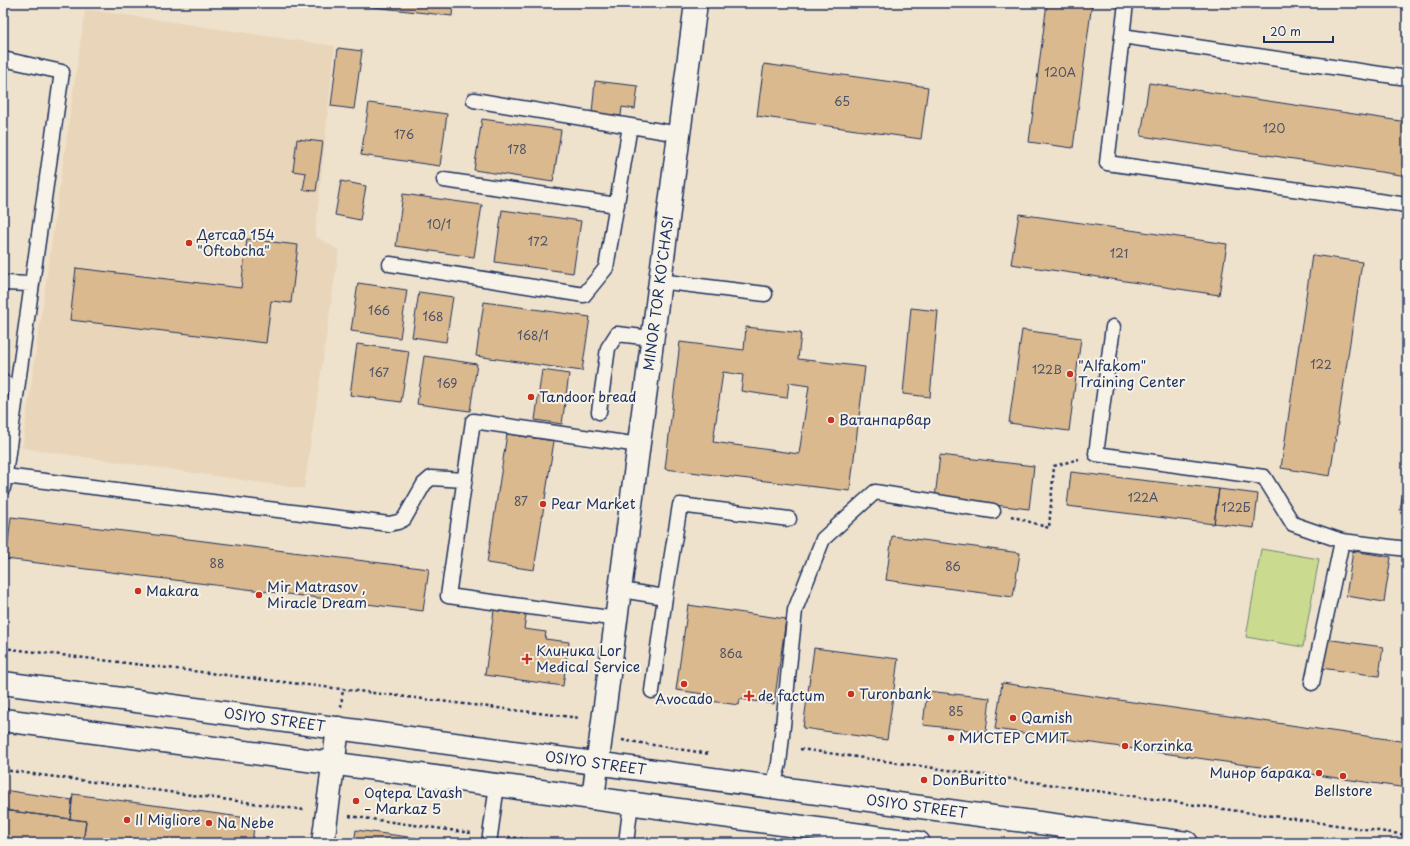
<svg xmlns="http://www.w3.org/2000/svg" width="1410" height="846" font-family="'Playpen Sans',sans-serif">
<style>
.built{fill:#e9d6ba}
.green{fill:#cadb8f;stroke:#728576}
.building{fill:#dbb98e;stroke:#1b2f5e;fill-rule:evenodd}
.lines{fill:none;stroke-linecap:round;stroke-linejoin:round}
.service-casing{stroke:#1b2f5e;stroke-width:17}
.minor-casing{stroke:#1b2f5e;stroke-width:25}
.secondary-casing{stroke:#1b2f5e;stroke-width:25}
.path{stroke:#1b2f5e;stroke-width:2.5;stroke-dasharray:3 3;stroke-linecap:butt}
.service{stroke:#f7f3e8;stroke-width:14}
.minor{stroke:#f7f3e8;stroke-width:22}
.secondary{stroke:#f7f3e8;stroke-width:22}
.poi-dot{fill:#c8321e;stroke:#f7f3e8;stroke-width:1.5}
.labels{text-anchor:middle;stroke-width:4;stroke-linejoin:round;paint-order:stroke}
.number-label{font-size:12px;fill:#4b526a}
.poi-label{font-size:14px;fill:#1b2f5e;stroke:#f7f3e8;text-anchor:start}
.street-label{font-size:14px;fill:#1b2f5e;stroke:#f7f3e8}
</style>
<rect width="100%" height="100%" fill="#efe2cd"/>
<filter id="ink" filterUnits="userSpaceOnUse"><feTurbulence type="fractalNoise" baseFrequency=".025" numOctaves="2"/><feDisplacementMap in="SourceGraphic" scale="8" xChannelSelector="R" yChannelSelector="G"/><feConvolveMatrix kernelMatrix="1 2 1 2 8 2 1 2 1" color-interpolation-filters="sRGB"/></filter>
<g filter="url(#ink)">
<path class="built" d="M85 9 335 46 315 236 339 250 304 489 22 448Z"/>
<path class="green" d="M1261 549 1319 559 1303 647 1246 637Z"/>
<path class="building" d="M338 3H453L452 16Z
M1047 3H1092L1073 148 1029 142Z
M338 48 362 51 354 109 331 106Z
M764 64 928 87 921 139 757 116Z
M595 81 638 86 635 109 622 107 621 116 592 113Z
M1149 83 1407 122V176L1141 136Z
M3 88 7 89 3 112Z
M369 103 447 114 440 166 361 155Z
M482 119 561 130 553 182 474 170Z
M297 139 323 142 316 191 303 190 306 173 293 171Z
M341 181 366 186 360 220 335 215Z
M403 194 482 205 474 257 396 246Z
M502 210 581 221 573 273 495 262Z
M1019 214 1227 244 1219 295 1011 264Z
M247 239 298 245 291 303 271 301 266 343 70 320 76 268 241 288Z
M1312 255 1362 262 1330 476 1281 468Z
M358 283 407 290 400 338 351 331Z
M419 292 453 297 446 342 412 337Z
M484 302 590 317 582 371 476 356Z
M911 308 938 311 930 397 903 394Z
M746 327 801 333 798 359 865 367 850 491 665 469 680 342 744 350ZM723 372 743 375 741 391 787 398 789 383 809 386 799 454 713 442Z
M1022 330 1081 338 1069 431 1009 423Z
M357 344 409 351 401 402 350 395Z
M424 356 477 364 470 411 417 404Z
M542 370 569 374 562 424 535 420Z
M507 434 554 441 534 570 487 563Z
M940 455 1034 466 1029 509 935 498Z
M1407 469V511L1400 510Z
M1071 472 1219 489 1214 524 1067 506Z
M1219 489 1258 494 1254 528 1214 523Z
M11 517 429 569 423 611 6 559Z
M892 536 1020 553 1013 597 886 580Z
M1353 551 1391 557 1384 602 1346 596Z
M688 605 786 619 774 704 740 699 739 705 710 701 711 695 676 690Z
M494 610 526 615 524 629 546 632 545 639 569 642 563 686 485 675Z
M1325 639 1383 647 1379 676 1321 668Z
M814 648 898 659 887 740 803 728Z
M1002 683 1407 742V788L995 729Z
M927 691 990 698 986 732 923 725Z
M3 790 72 800 70 819 3 810Z
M73 794 255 819 252 843H83L86 821 70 819Z
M3 810 86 821 83 843H3Z
M356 830 416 838V843H354Z"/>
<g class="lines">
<defs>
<path id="service" d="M1126 3 1107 163 1407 205
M1122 36 1407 78
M3 59 62 72 3 488
M474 100 679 134
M444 180 617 205
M390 264 584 295 606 268 630 126
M659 281 765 294
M3 283 31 284
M1113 327 1096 454 1264 477 1293 524 1342 541 1407 549
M3 382 16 390
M599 412 608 348 617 334 652 338
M5 476 389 524 398 522 404 519 424 484 431 478 465 480
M621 590 665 597 680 505 789 519
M617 619 448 596 473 421 639 445
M1312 683 1342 541
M652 691 665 597
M773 786 779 764 795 610 823 539 875 492 993 511
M489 843 497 785
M626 843 631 803"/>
<g id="minor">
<path id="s1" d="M593 798 696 3"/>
<path d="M323 843 338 728"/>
</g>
<g id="secondary">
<path id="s2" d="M3 683 1187 843"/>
<path d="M3 720 519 788 919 843"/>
</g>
</defs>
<use href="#service" class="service-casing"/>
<use href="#minor" class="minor-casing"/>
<use href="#secondary" class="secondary-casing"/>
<path class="path" d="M1011 516 1049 528 1054 466 1079 459
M3 648 580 718
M341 707 343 689
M622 740 710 754
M800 749 1407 835
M3 770 305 810
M349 816 471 833
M508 837 559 843"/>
<use href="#service" class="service"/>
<use href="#minor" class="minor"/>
<use href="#secondary" class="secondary"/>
</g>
</g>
<g class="poi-dot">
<circle cx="189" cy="243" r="4"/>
<circle cx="1070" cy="374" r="4"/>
<circle cx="531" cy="397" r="4"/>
<circle cx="831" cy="420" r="4"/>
<circle cx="543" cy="504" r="4"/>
<circle cx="138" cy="591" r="4"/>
<circle cx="259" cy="595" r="4"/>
<path d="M525 653h4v4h4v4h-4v4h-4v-4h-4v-4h4z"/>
<circle cx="684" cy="684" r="4"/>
<circle cx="851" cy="694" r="4"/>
<path d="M747 690h4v4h4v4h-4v4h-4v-4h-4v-4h4z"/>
<circle cx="1013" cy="718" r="4"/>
<circle cx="951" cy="738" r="4"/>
<circle cx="1125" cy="746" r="4"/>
<circle cx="1319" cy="773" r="4"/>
<circle cx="1343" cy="776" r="4"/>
<circle cx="924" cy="780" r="4"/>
<circle cx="356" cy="801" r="4"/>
<circle cx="127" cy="820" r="4"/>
<circle cx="209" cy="823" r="4"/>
</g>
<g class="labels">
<g class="number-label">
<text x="1060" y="77">120А</text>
<text x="842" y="106">65</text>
<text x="1274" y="133">120</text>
<text x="404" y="139">176</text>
<text x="517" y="154">178</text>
<text x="439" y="229">10/1</text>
<text x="538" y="246">172</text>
<text x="1119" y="258">121</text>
<text x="379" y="315">166</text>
<text x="433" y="321">168</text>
<text x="533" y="340">168/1</text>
<text x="1321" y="369">122</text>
<text x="1047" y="374">122B</text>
<text x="379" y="377">167</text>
<text x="447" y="388">169</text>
<text x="1143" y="502">122A</text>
<text x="521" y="506">87</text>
<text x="1236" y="512">122Б</text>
<text x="217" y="568">88</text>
<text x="953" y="571">86</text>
<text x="731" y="658">86a</text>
<text x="956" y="716">85</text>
</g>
<g class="poi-label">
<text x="197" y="240">Детсад 154<tspan x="197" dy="16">"Oftobcha"</tspan></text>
<text x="1078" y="371">"Alfakom"<tspan x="1078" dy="16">Training Center</tspan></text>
<text x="539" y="402">Tandoor bread</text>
<text x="839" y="425">Ватанпарвар</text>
<text x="551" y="509">Pear Market</text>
<text x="267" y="592">Mir Matrasov ,<tspan x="267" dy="16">Miracle Dream</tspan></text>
<text x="146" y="596">Makara</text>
<text x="536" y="656">Клиника Lor<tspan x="536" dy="16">Medical Service</tspan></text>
<text x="859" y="699">Turonbank</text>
<text x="758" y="701">de factum</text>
<text x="684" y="704" text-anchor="middle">Avocado</text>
<text x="1021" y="723">Qamish</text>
<text x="959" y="743">МИСТЕР СМИТ</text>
<text x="1133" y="751">Korzinka</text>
<text x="1311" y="778" text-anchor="end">Минор барака</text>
<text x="932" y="785">DonBuritto</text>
<text x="1343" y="796" text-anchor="middle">Bellstore</text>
<text x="364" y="798">Oqtepa Lavash<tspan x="364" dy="16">– Markaz 5</tspan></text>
<text x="135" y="825">Il Migliore</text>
<text x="217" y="828">Na Nebe</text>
</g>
<g class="street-label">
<text dy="5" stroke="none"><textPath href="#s1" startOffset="509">MINOR TOR KO'CHASI</textPath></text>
<text dy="5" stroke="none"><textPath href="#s2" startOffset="274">OSIYO STREET</textPath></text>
<text dy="5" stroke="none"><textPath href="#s2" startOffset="598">OSIYO STREET</textPath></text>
<text dy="5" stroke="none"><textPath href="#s2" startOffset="922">OSIYO STREET</textPath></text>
</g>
</g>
<rect width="1410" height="846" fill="none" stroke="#f7f3e8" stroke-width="16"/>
<rect x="8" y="8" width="1394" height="830" fill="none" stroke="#1b2f5e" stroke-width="1.5" filter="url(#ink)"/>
<path d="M1264 36v6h69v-6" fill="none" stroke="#1b2f5e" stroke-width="2"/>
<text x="1270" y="36" font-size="12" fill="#1b2f5e" stroke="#f7f3e8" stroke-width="3" paint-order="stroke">20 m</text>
</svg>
